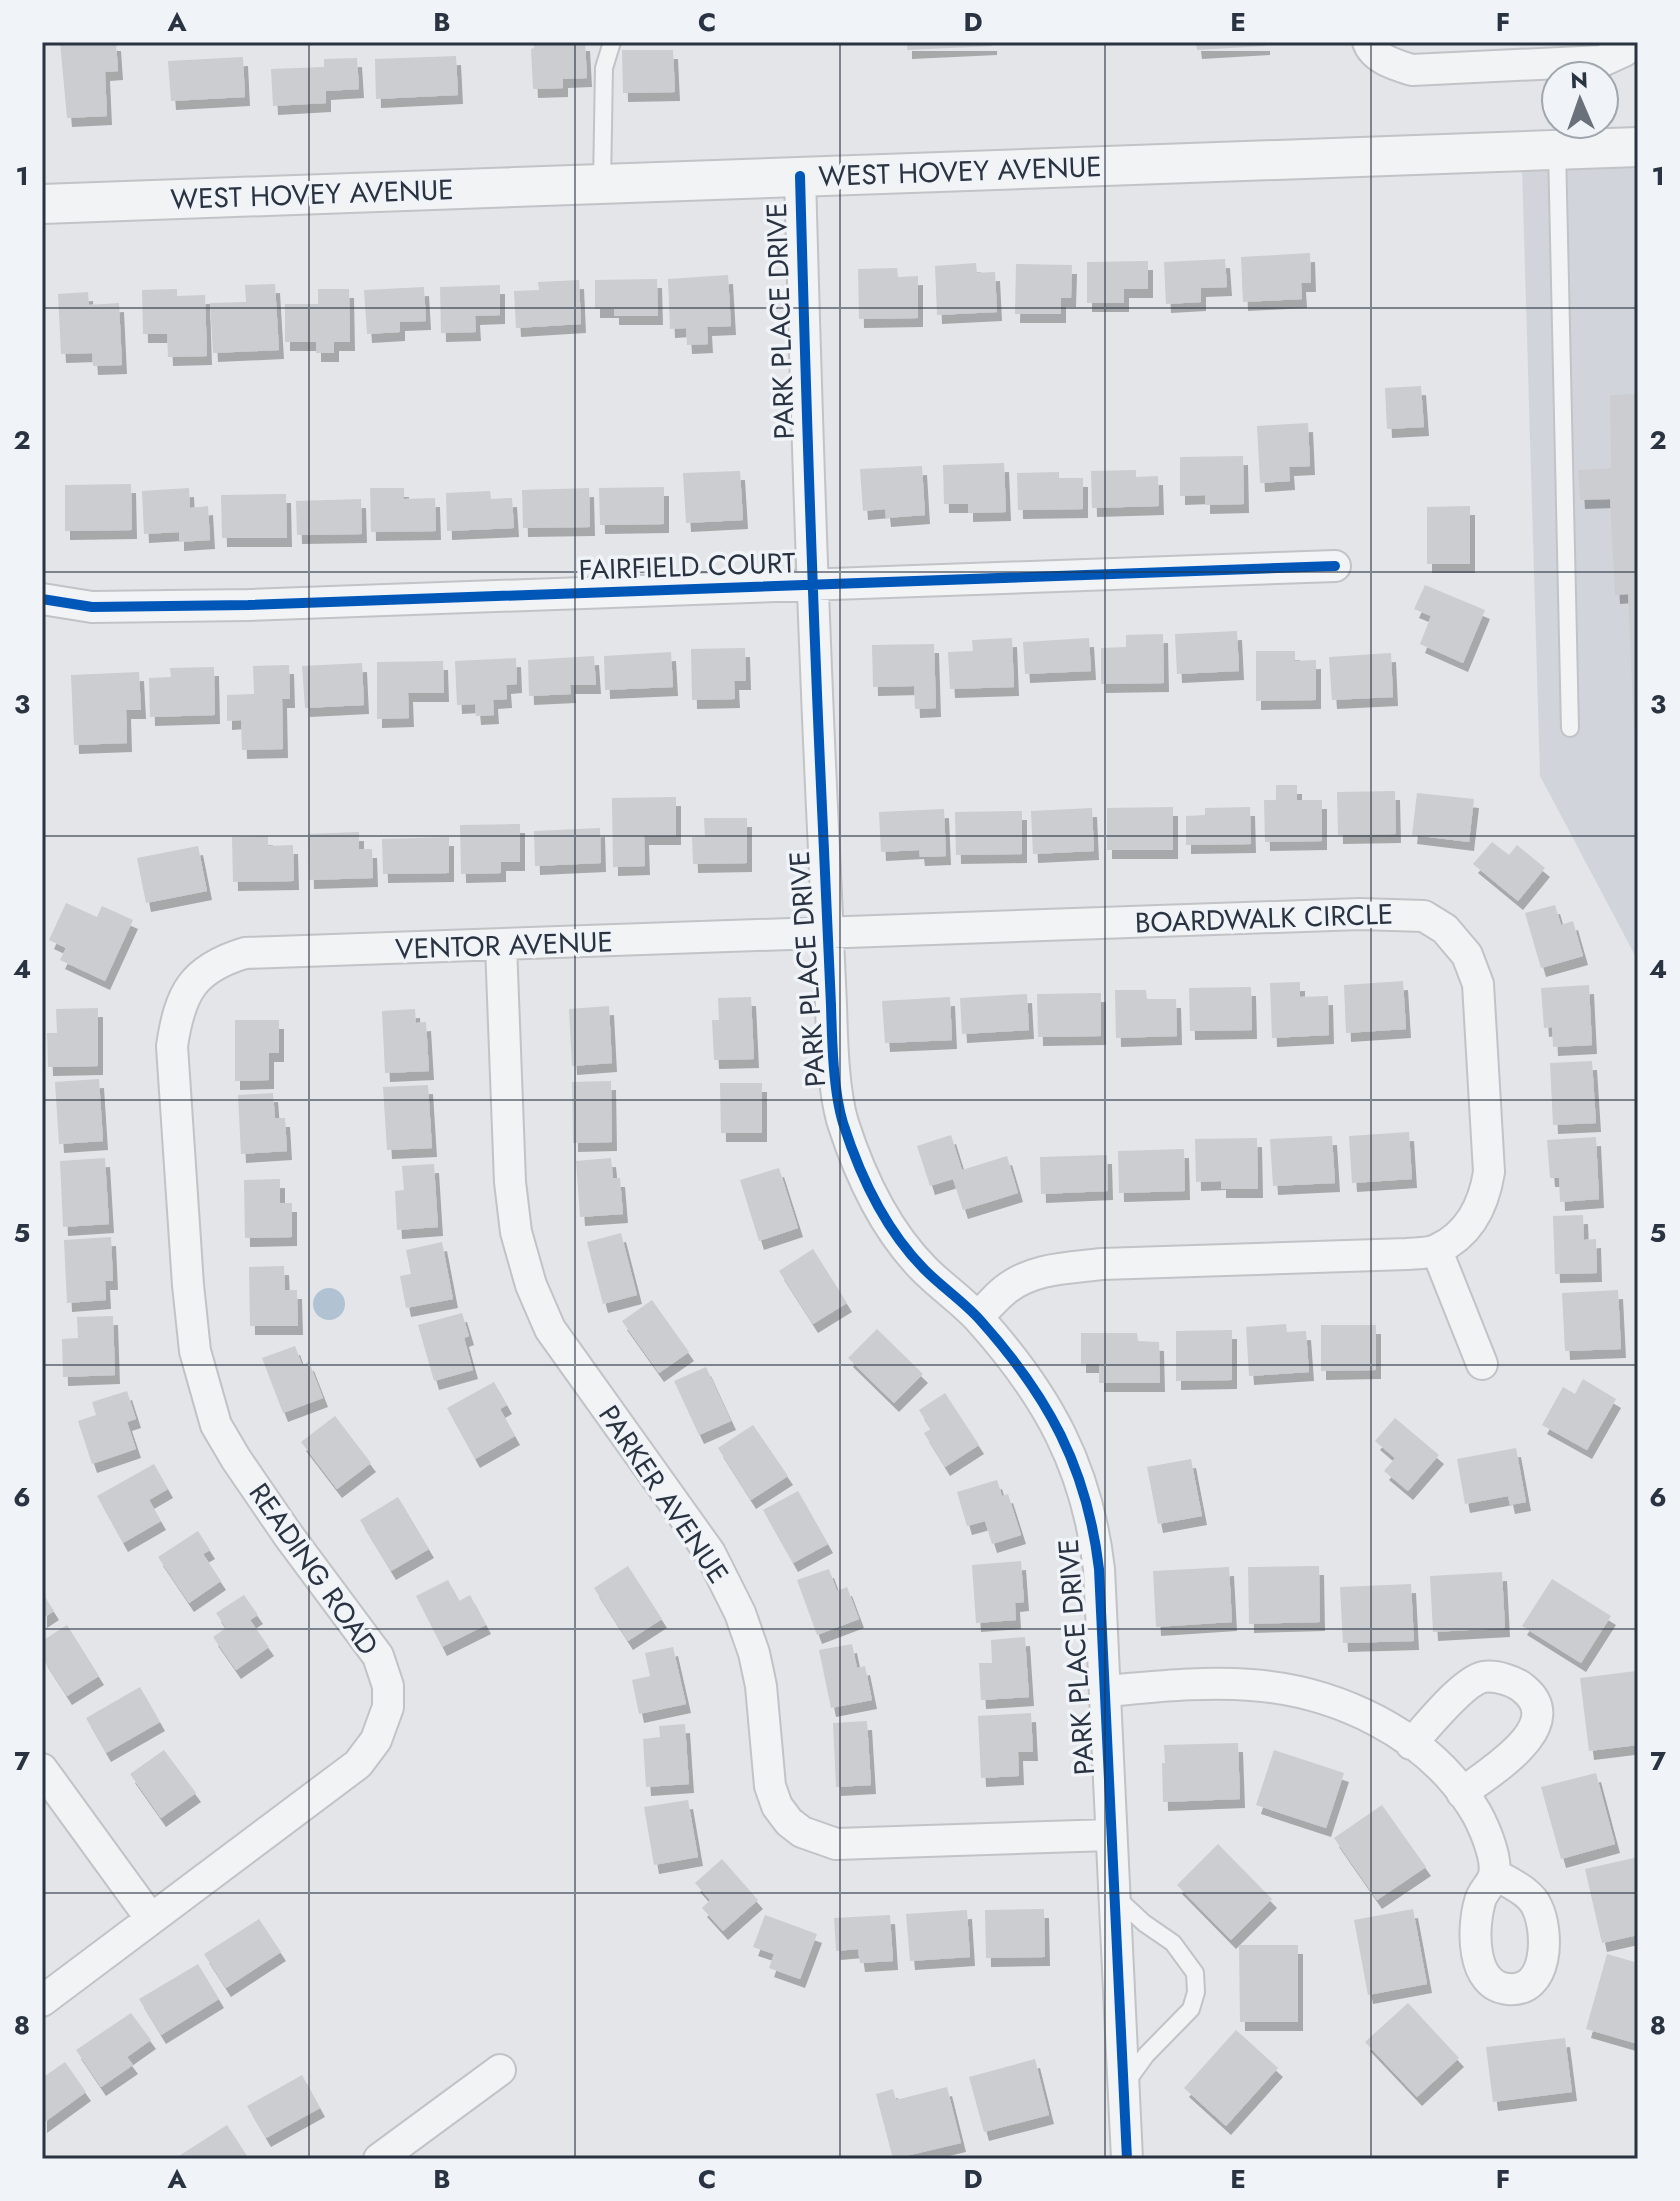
<svg xmlns="http://www.w3.org/2000/svg" width="1680" height="2201" font-family="Jost,sans-serif">
<style>
.built{fill:#d1d5db}
.water{fill:#b1c3d3}
.building{fill:#cbcdd0;filter:url(#shadow)}
.lines{fill:none;stroke-linecap:round;stroke-linejoin:round}
.service-casing{stroke:#c1c3c6;stroke-width:20}
.minor-casing{stroke:#c1c3c6;stroke-width:34}
.tertiary-casing{stroke:#c1c3c6;stroke-width:42}
.service{stroke:#f2f3f4;stroke-width:16}
.minor{stroke:#f2f3f4;stroke-width:30}
.tertiary{stroke:#f2f3f4;stroke-width:38}
.cycleway-casing{stroke:#f0f3f7;stroke-width:15}
.cycleway{stroke:#0057b8;stroke-width:10}
.grid{fill:none;stroke:#293341;stroke-width:2;stroke-opacity:0.55}
.labels{text-anchor:middle;stroke-width:7;stroke-linejoin:round;paint-order:stroke}
.street-label{font-size:28px;fill:#293341;stroke:#f0f3f7}
.neatline{fill:none;stroke:#293341;stroke-width:3}
.grid-label{font-size:26px;text-anchor:middle;font-weight:bold;fill:#293341}
</style>
<defs>
<filter id="shadow"><feDropShadow dx="5" dy="9" stdDeviation="0" flood-color="#0004"/></filter>
</defs>
<rect width="100%" height="100%" fill="#e3e5e8"/>
<path class="built" d="M1638 164V961L1540 776 1522 168Z"/>
<path class="water" d="M313 1304a16 16 0 1 1 32 0a16 16 0 1 1-32 0Z"/>
<path class="building" d="M60 42H116L118 71 105 72 107 116 67 118Z
M534 42H585L587 78 563 79V88L533 89 531 49 534 48Z
M907 42H992V46L907 50Z
M1196 42H1265V46L1197 50Z
M622 50H673L675 92 623 93Z
M456 56 458 95 376 99 375 59Z
M243 57 245 97 171 101 168 61Z
M357 58 359 89 326 91V103L273 106 271 69 324 67V59Z
M1310 253 1311 283H1301L1302 299 1243 302 1241 257Z
M1225 259 1227 287 1201 288V302L1166 304 1164 262Z
M1148 261V289H1124V303H1087V262Z
M976 263 977 273 995 272 997 312 937 315 935 266Z
M1016 264 1072 265 1071 298H1061V314H1015Z
M897 268 898 277 918 276V318L859 319 858 269Z
M728 275 731 326 707 327 708 344 687 345 686 328 670 329 668 279Z
M657 279 658 316H614V309H595V280Z
M579 280 581 324 516 328 514 291 539 290 538 282Z
M275 284 279 350 213 353 210 303 246 302 245 285Z
M500 285V315L475 316 476 332 441 333 440 287Z
M424 287 426 321 400 322V332L367 334 364 290Z
M177 289V296L205 295 207 356 168 357 167 334H143L142 290Z
M318 289H349L350 342H334V353H316V342H285V304H318Z
M88 292 89 305 119 303 122 365 93 366 92 353 61 354 58 294Z
M1421 386 1424 427 1387 429 1385 388Z
M1638 394V729L1634 730 1628 594 1615 595 1610 499 1580 500 1578 470 1611 468 1610 395Z
M1308 423 1310 466 1289 467 1290 481 1260 483 1257 426Z
M1243 456 1244 504 1205 505V495L1180 496V457Z
M1004 463 1006 512 968 513V504H944L943 465Z
M922 466 925 515 886 518 885 509 863 511 860 469Z
M1136 470V477L1158 476 1159 506 1092 508 1091 471Z
M740 471 743 520 686 523 683 473Z
M1059 472V478H1083V509L1018 510 1017 473Z
M131 484 132 530 65 531V485Z
M664 487V524L600 525 599 488Z
M189 488 190 508 208 506 210 540 179 542V532L144 534 142 491Z
M370 488H404V499L435 498 436 531 371 532Z
M589 488 590 527 523 528 522 490Z
M490 491 491 499 512 498 514 528 447 531 446 493Z
M286 494 287 538H222L221 495Z
M361 499 362 534 297 535 296 501Z
M1470 506V564H1427V507Z
M1425 585 1485 610 1463 663 1420 644 1431 616 1414 609Z
M1237 631 1239 671 1177 674 1175 634Z
M1163 634 1164 683 1101 684V648L1126 647V635Z
M1012 638 1014 687 950 689 948 652 973 651 972 640Z
M1089 638 1091 671 1025 674 1023 642Z
M934 644 936 708 915 709 914 686 873 687 872 645Z
M745 648 746 681H734L735 699 692 700 691 649Z
M1256 651H1295V661L1316 660V700L1256 701Z
M671 652 673 687 605 690 604 656Z
M1391 653 1393 697 1332 700 1329 657Z
M594 656 596 685H570L571 694 529 696 528 660Z
M516 658 517 684 506 685 507 699 493 700 494 715 476 716 475 704 457 705 455 661Z
M443 661 444 693H408L409 718 377 719V662Z
M362 663 364 705 305 708 302 666Z
M289 665 290 699H282L283 749 242 750 241 720 227 721V695L254 694 253 666Z
M214 667 215 715 150 717 149 678 171 677 170 668Z
M139 672 141 710H126L127 743 74 745 71 675Z
M1276 785H1297V800H1322V841L1265 842 1264 800H1276Z
M1395 791 1396 834 1338 835 1337 792Z
M1417 793 1474 799 1469 842 1412 835Z
M676 797V836H644L645 866 613 867 612 798Z
M1173 807V850H1107V808Z
M1250 807 1251 844 1186 845V816L1205 815V808Z
M1092 808 1094 851 1033 854 1031 811Z
M944 809 946 856 920 857 919 850 881 852 879 812Z
M1022 811V854L956 855 955 812Z
M704 818H747V863L693 864 692 837 705 836Z
M520 824V862H501V873L461 874 460 825Z
M600 828 601 863 535 866 534 831Z
M359 832V849H372L373 878 309 880 308 834Z
M268 836V846L293 845 294 881 233 882 232 837Z
M449 837V873L383 874 382 839Z
M1492 842 1509 855 1517 845 1545 868 1518 901 1473 864Z
M198 846 207 891 146 903 137 858Z
M66 903 97 917 102 906 133 920 105 981 60 960 66 948 49 940Z
M1555 905 1561 925 1573 921 1583 956 1541 968 1525 913Z
M1403 981 1406 1029 1346 1033 1344 985Z
M1300 982V997L1328 996 1329 1035 1272 1038 1270 983Z
M1589 985 1592 1045 1553 1047 1552 1027 1544 1028 1541 988Z
M1251 987 1252 1030 1190 1031 1189 988Z
M1115 990H1146L1147 999H1176L1177 1036 1116 1038Z
M1101 993V1036L1038 1037 1037 994Z
M1027 994 1029 1030 962 1034 960 998Z
M751 997 754 1059 714 1060 712 1020H719L718 998Z
M950 997 952 1040 885 1043 882 1001Z
M609 1006 612 1063 572 1066 569 1009Z
M98 1008V1066L48 1067 47 1033H57L56 1009Z
M415 1009 416 1023 426 1022 429 1071 385 1073 382 1011Z
M235 1020H279V1053H269V1080L235 1081Z
M1592 1061 1596 1123 1553 1125 1550 1063Z
M99 1079 103 1141 59 1144 55 1082Z
M611 1081 612 1142 573 1143 572 1082Z
M720 1083H762V1133H721Z
M428 1085 432 1148 387 1150 383 1087Z
M273 1093 275 1118H285L287 1151 241 1154 238 1095Z
M1409 1132 1412 1179 1352 1183 1349 1136Z
M951 1135 962 1170 1007 1156 1018 1193 963 1210 953 1179 930 1186 917 1146Z
M1332 1136 1335 1183 1273 1186 1270 1139Z
M1596 1137 1599 1199 1560 1202 1559 1178H1550L1547 1140Z
M1257 1138 1258 1189H1221V1181L1196 1182 1195 1139Z
M1184 1149 1185 1191 1119 1193 1118 1151Z
M1107 1155 1108 1191 1041 1194 1040 1157Z
M105 1158 109 1224 63 1227 60 1161Z
M611 1158 613 1178H620L623 1214 580 1217 576 1161Z
M434 1164 438 1227 397 1230 395 1191 404 1190 402 1166Z
M779 1168 798 1228 759 1241 740 1180Z
M280 1179V1203H292V1237L245 1238 244 1180Z
M1583 1215 1584 1240 1596 1239 1597 1273 1555 1274 1553 1216Z
M621 1233 637 1295 603 1304 587 1242Z
M111 1237 113 1281H105L106 1300 67 1303 64 1240Z
M442 1242 453 1299 406 1308 400 1276 411 1274 406 1250Z
M813 1249 847 1303 813 1324 779 1271Z
M284 1266 285 1290H297L298 1326H250L249 1267Z
M1618 1290 1621 1349 1565 1351 1562 1293Z
M652 1300 689 1352 659 1373 622 1321Z
M462 1313 469 1336 464 1338 473 1370 434 1381 418 1325Z
M113 1316 115 1375 63 1377 62 1339 78 1338 77 1317Z
M1286 1324 1287 1332 1306 1331 1309 1372 1249 1376 1246 1327Z
M1321 1325H1376V1370L1321 1371Z
M877 1329 923 1374 894 1403 848 1358Z
M1232 1330V1380L1176 1381V1331Z
M1081 1333H1137L1138 1341 1159 1342 1160 1383H1099V1364H1081Z
M295 1346 302 1365 309 1362 323 1398 283 1413 262 1358Z
M706 1367 731 1421 699 1435 674 1381Z
M1583 1379 1616 1399 1587 1450 1542 1425 1563 1387 1575 1394Z
M494 1382 507 1405 500 1409 515 1436 475 1459 447 1408Z
M127 1391 136 1419 127 1422 136 1449 92 1464 78 1421 96 1415 92 1402Z
M945 1393 979 1445 945 1467 924 1433 931 1429 919 1410Z
M335 1416 371 1463 337 1489 301 1442Z
M1395 1418 1439 1455 1408 1491 1384 1471 1395 1458 1375 1441Z
M753 1425 788 1476 751 1500 718 1448Z
M1516 1448 1526 1502 1510 1505 1508 1496 1465 1504 1457 1459Z
M1191 1459 1202 1516 1158 1524 1147 1467Z
M154 1464 168 1489 149 1500 161 1521 123 1543 97 1496Z
M997 1480 1002 1496 1008 1494 1021 1535 992 1544 985 1521 967 1526 957 1492Z
M798 1491 828 1544 793 1563 763 1510Z
M398 1497 429 1549 391 1571 360 1520Z
M198 1531 210 1550 203 1554 221 1581 189 1603 158 1557Z
M1021 1561 1024 1602 1015 1603 1016 1620 976 1623 972 1565Z
M628 1566 662 1619 628 1641 594 1588Z
M1319 1566 1320 1622 1249 1624 1248 1567Z
M1229 1567 1232 1622 1156 1627 1153 1571Z
M829 1569 837 1591 847 1587 859 1619 817 1635 797 1580Z
M1502 1572 1505 1628 1433 1632 1430 1576Z
M1552 1579 1611 1616 1581 1663 1522 1626Z
M448 1580 459 1601 470 1595 486 1625 442 1647 416 1596Z
M1411 1584 1414 1641 1343 1643 1340 1587Z
M42 1592 54 1611 42 1619Z
M244 1595 258 1615 250 1620 269 1647 236 1670 213 1637 226 1628 216 1613Z
M67 1625 99 1676 67 1696 42 1657V1641Z
M1025 1637 1029 1697 981 1700 979 1663H992L991 1640Z
M852 1644 857 1668 865 1666 872 1700 831 1708 819 1650Z
M673 1647 686 1704 639 1714 632 1680 650 1676 645 1653Z
M1636 1671 1638 1745 1589 1751 1580 1678Z
M140 1687 160 1722 106 1753 86 1718Z
M1031 1713 1033 1752H1018L1019 1776 981 1778 978 1716Z
M867 1721 871 1785 836 1787 833 1723Z
M685 1724 689 1784 646 1787 643 1739 660 1737 659 1726Z
M1238 1743 1240 1799 1163 1802 1162 1763H1165L1164 1745Z
M164 1750 196 1793 161 1818 130 1774Z
M1274 1750 1344 1773 1326 1828 1256 1805Z
M1596 1773 1615 1844 1561 1859 1541 1787Z
M688 1800 698 1857 654 1865 644 1807Z
M1382 1805 1426 1867 1377 1900 1334 1838Z
M1218 1844 1272 1899 1231 1940 1177 1885Z
M1638 1857V1935L1602 1943 1585 1869Z
M722 1859 758 1900 723 1931 702 1908 710 1900 695 1883Z
M1044 1909 1045 1957 986 1958 985 1910Z
M1413 1909 1427 1984 1368 1995 1354 1920Z
M967 1910 970 1957 910 1961 906 1914Z
M765 1915 817 1934 800 1979 769 1968 774 1954 753 1947Z
M890 1915 893 1961 860 1963 858 1949 836 1951 834 1918Z
M259 1919 281 1952 226 1988 204 1954Z
M1239 1945H1298V2022H1240Z
M1607 1954 1638 1963V2044L1586 2029Z
M198 1964 219 1999 161 2035 139 1999Z
M1408 2003 1459 2058 1417 2097 1365 2042Z
M131 2013 151 2040 127 2057 133 2065 101 2087 76 2050Z
M1236 2030 1278 2068 1226 2126 1184 2088Z
M1565 2038 1572 2092 1493 2102 1486 2047Z
M1035 2059 1049 2115 984 2132 969 2077Z
M65 2062 86 2092 42 2124V2078Z
M302 2075 320 2108 266 2138 247 2106Z
M947 2087 961 2143 893 2159 876 2094 893 2089 896 2100Z
M227 2125 249 2159H180L179 2156Z"/>
<g class="lines">
<defs>
<path id="service" d="M1557 149 1570 728
M602 184 604 68 612 42
M1115 1896 1144 1923 1173 1943 1195 1973 1196 1992 1191 2009 1146 2055 1125 2084"/>
<path id="minor" d="M1368 42C1374 59 1396 65 1412 70L1602 61 1624 51 1632 42
M800 176C806 401 813 625 824 850 826 902 829 954 831 1005 832 1040 833 1090 843 1123 860 1176 886 1231 925 1270 943 1288 964 1302 980 1320 1048 1396 1087 1467 1099 1569L1127 2159
M42 599 92 607 248 605 1335 566
M501 945 510 1182 516 1232 531 1285 550 1329 710 1553 740 1613 754 1653 761 1686 770 1786 777 1806 789 1822 802 1832 836 1844 1110 1835
M1437 1251 1482 1364
M1105 1691C1153 1687 1202 1681 1251 1685 1336 1691 1426 1733 1472 1806 1482 1821 1498 1857 1494 1875 1492 1884 1482 1892 1480 1901 1472 1928 1471 1986 1508 1989 1549 1993 1549 1932 1537 1907 1530 1891 1509 1883 1495 1874
M1411 1744C1427 1727 1462 1682 1483 1677 1496 1675 1515 1681 1524 1689 1569 1726 1488 1773 1462 1793
M42 1769 151 1919
M42 2001 358 1764 376 1740 388 1707V1686L378 1656 288 1535 236 1459 216 1425 195 1351 188 1285 172 1046C180 993 192 969 245 953L1360 914 1424 916 1445 929 1467 955 1478 984 1489 1172C1484 1204 1470 1234 1438 1249 1430 1254 1416 1253 1407 1254L1102 1264C1069 1268 1032 1268 1005 1290 995 1298 987 1308 978 1317
M379 2159 500 2070"/>
<path id="tertiary" d="M42 204 1638 147"/>
</defs>
<use href="#service" class="service-casing"/>
<use href="#minor" class="minor-casing"/>
<use href="#tertiary" class="tertiary-casing"/>
<use href="#service" class="service"/>
<use href="#minor" class="minor"/>
<use href="#tertiary" class="tertiary"/>
<defs>
<path id="cycleway" d="M800 176C806 401 813 625 824 850 826 902 829 954 831 1005 832 1040 833 1090 843 1123 860 1176 886 1231 925 1270 943 1288 964 1302 980 1320 1048 1396 1087 1467 1099 1569L1127 2159
M42 599 92 607 248 605 1335 566"/>
</defs>
<use href="#cycleway" class="cycleway-casing"/>
<use href="#cycleway" class="cycleway"/>
</g>
<path class="grid" d="M309 42V2159M575 42V2159M840 42V2159M1105 42V2159M1371 42V2159M42 308H1638M42 572H1638M42 836H1638M42 1100H1638M42 1365H1638M42 1629H1638M42 1893H1638"/>
<g class="labels">
<g class="street-label">
<text transform="translate(960 171) rotate(-2)" y="10">WEST HOVEY AVENUE</text>
<text transform="translate(312 194) rotate(-2)" y="10">WEST HOVEY AVENUE</text>
<text transform="translate(780 321) rotate(-92)" y="10">PARK PLACE DRIVE</text>
<text transform="translate(687 566) rotate(-2)" y="10">FAIRFIELD COURT</text>
<text transform="translate(1264 918) rotate(-2)" y="10">BOARDWALK CIRCLE</text>
<text transform="translate(504 945) rotate(-2)" y="10">VENTOR AVENUE</text>
<text transform="translate(807 969) rotate(-94)" y="10">PARK PLACE DRIVE</text>
<text transform="translate(664 1494) rotate(56)" y="10">PARKER AVENUE</text>
<text transform="translate(314 1569) rotate(55)" y="10">READING ROAD</text>
<text transform="translate(1076 1657) rotate(-94)" y="10">PARK PLACE DRIVE</text>
</g>
</g>
<rect width="1680" height="2201" fill="none" stroke="#f0f3f7" stroke-width="88"/>
<g transform="translate(1580 100) rotate(358)"><circle r="38" fill="#f0f3f7" stroke="#a0a6ae" stroke-width="2"/>
<path d="M0-6L14 30L0 20L-14 30Z" fill="#6a717b"/>
<text y="-12" font-size="22" font-weight="bold" text-anchor="middle" fill="#293341">N</text>
</g>
<rect x="44" y="44" width="1592" height="2113" class="neatline"/>
<g class="grid-label">
<text x="177" y="31">A</text>
<text x="442" y="31">B</text>
<text x="707" y="31">C</text>
<text x="973" y="31">D</text>
<text x="1238" y="31">E</text>
<text x="1503" y="31">F</text>
<text x="22" y="185">1</text>
<text x="1658" y="185">1</text>
<text x="22" y="449">2</text>
<text x="1658" y="449">2</text>
<text x="22" y="713">3</text>
<text x="1658" y="713">3</text>
<text x="22" y="978">4</text>
<text x="1658" y="978">4</text>
<text x="22" y="1242">5</text>
<text x="1658" y="1242">5</text>
<text x="22" y="1506">6</text>
<text x="1658" y="1506">6</text>
<text x="22" y="1770">7</text>
<text x="1658" y="1770">7</text>
<text x="22" y="2034">8</text>
<text x="1658" y="2034">8</text>
<text x="177" y="2188">A</text>
<text x="442" y="2188">B</text>
<text x="707" y="2188">C</text>
<text x="973" y="2188">D</text>
<text x="1238" y="2188">E</text>
<text x="1503" y="2188">F</text>
</g>
</svg>
